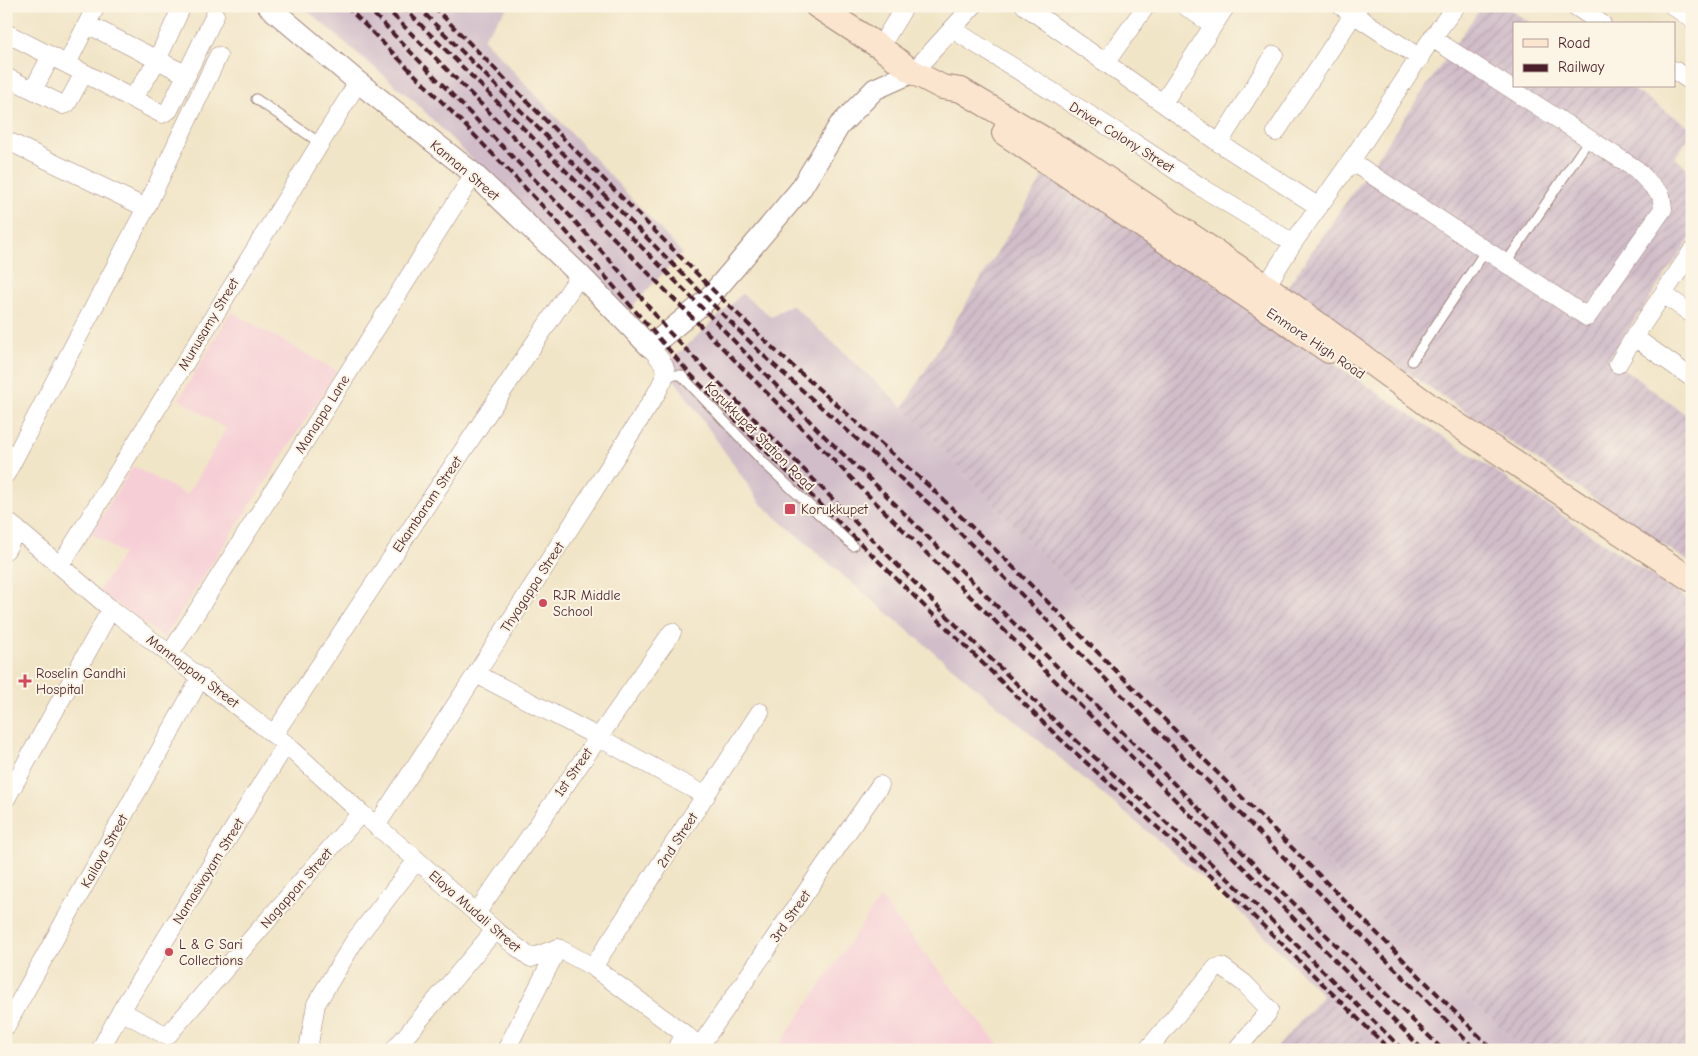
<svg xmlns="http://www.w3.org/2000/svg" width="1698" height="1056" font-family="'Comic Neue',sans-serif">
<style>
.built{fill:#f6cfd6}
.industrial{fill:url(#industrial-furrows)}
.railway{fill:#d1bdc9}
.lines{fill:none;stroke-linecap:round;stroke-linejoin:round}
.service-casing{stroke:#9e8279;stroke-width:11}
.minor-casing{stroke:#9e8279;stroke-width:19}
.tertiary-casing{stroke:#9e8279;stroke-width:23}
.secondary-casing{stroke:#9e8279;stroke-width:26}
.service{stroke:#fff;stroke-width:9}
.minor{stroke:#fff;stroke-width:18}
.tertiary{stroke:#fff;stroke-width:21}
.secondary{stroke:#fbe5cf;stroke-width:24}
.rail{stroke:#4a1f2b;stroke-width:4;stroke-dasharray:8 4;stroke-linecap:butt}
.poi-dot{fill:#d1495b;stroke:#fcf5e5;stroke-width:2}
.labels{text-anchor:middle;stroke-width:4;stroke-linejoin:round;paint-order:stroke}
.street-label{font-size:14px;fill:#4a1f2b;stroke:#fcf5e5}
.poi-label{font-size:14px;fill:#4a1f2b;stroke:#fcf5e5;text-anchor:start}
</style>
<defs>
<pattern id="industrial-furrows" width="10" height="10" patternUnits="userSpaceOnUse" patternTransform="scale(1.25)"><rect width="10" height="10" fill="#d1bdc9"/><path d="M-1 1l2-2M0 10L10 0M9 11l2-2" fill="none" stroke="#b5a2ad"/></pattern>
</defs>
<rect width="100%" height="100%" fill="#fcf5e5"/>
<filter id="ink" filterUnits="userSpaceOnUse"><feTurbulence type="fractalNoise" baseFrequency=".02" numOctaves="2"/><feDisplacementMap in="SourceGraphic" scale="10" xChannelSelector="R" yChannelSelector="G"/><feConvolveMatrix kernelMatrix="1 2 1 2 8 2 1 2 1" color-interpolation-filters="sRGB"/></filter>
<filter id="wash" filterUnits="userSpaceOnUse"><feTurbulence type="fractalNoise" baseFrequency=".0096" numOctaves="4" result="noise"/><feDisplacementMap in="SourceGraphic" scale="20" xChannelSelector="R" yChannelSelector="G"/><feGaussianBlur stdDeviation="1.12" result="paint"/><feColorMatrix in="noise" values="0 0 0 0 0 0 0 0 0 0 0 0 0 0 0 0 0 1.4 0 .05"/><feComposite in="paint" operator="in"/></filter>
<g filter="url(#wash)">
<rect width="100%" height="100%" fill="#f1e5c7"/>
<path class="built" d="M231 312 337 371 164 638 99 591 123 554 91 533 133 466 187 495 226 429 179 399Z
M880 898 1003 1050H776Z"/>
<path class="industrial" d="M1482 6H1505L1532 24H1514V86H1628L1692 128V133L1675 158 1692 172V236L1609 358 1692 419V564L1285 290Z
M1046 172 1692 602V1050H1525L1381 920 903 407Z
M1324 994 1378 1050H1275Z"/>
<path class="railway" d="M302 6H509L483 38 682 253 625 314 415 102Z
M742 294 772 317 791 304 903 407 1381 920 1525 1050H1378L1225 897 854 585 761 504 665 366Z"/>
</g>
<g filter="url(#ink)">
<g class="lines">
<defs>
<path id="service" d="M256 99 320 143
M1506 263 1590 138
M1412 361 1486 250
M666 375H681L764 463 853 546"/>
<path id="minor" d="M1025 6 1219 143 1319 207
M1185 6 1213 25
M1341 6 1420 58
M1575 6 1602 24
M1673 6 1692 19
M87 24 187 75
M952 29 1133 142 1201 187 1293 243
M6 33 86 74
M880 47 905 6
M51 56 33 90 63 105 67 104 83 75 86 74 131 98C152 77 169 34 182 6
M1106 62 1146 6
M67 64 96 6
M1674 70 1692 82
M913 72 973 6
M6 77 33 90
M131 98 162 114 169 110 215 15
M1163 103 1226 6
M1276 132 1359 6
M6 140 146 208
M1219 143 1274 55
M1351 161 1587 317 1663 209 1661 195 1636 169 1432 38
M1663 294 1692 314
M1260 296 1293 243 1351 161 1432 38 1456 6
M1634 337 1692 378
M1618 364 1634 337 1692 251
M6 474 146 208 218 56
M6 520 111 609 286 744 361 813 417 860 495 930 531 958 558 948 593 967 686 1035 703 1050
M6 550 17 529
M60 566 358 82
M170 654 474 174
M476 674 598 737 706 796
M274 734 580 275
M6 799 111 609
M376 826 476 674 656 394C670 368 669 370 650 347
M477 912 672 632
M593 967 760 712
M121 1011 167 1036 361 813
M6 1026 201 677
M700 1046 880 785
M100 1050 121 1011 286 744
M308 1050 316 1004 355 940 417 860
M394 1050 495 930
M506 1050 558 948
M675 1050 686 1035
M1147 1050 1216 968 1222 967 1244 983 1269 1009 1267 1014 1236 1050"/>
<path id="tertiary" d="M268 6 358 82 474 174 580 275 650 347 707 300 737 265 800 190 839 126 875 89 913 72"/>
<path id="secondary" d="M817 6 880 47 913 72 942 87 961 90 1076 158 1266 286 1438 412 1692 580
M1004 133 1329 351"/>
</defs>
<use href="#service" class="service-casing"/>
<use href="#minor" class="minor-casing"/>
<use href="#tertiary" class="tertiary-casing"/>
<use href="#secondary" class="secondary-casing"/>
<use href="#service" class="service"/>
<use href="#minor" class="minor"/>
<use href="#tertiary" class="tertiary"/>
<use href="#secondary" class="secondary"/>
<path class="rail" d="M346 6 455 115 557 221 690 374 765 450 1056 735 1235 898 1390 1050
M366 6 571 217 623 275 669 332 956 625 1056 722 1250 899 1403 1050
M384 6 869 496 1257 881 1423 1050
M402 6 719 325 822 434 880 489 1264 874 1443 1050
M417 6 764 356 945 518 1476 1050
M433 6 714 291 778 353 930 487 1001 555 1493 1050"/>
</g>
</g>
<g class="poi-dot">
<rect x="784" y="503" width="12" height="12" rx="2.5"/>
<circle cx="543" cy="603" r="5"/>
<path d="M22.5 673.5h5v5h5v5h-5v5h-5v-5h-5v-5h5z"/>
<circle cx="169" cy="952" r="5"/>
</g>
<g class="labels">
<g class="street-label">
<text transform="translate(1122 137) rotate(32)" y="5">Driver Colony Street</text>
<text transform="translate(465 170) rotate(40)" y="5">Kannan Street</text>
<text transform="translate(208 324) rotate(-59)" y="5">Munusamy Street</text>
<text transform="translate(1316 343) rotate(34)" y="5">Enmore High Road</text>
<text transform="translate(322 414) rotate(-58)" y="5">Manappa Lane</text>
<text transform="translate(760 436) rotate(45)" y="5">Korukkupet Station Road</text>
<text transform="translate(427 504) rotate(-56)" y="5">Ekambaram Street</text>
<text transform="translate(532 587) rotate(-57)" y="5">Thyagappa Street</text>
<text transform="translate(193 671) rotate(37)" y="5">Mannappan Street</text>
<text transform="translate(573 772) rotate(-55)" y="5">1st Street</text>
<text transform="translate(677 840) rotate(-57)" y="5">2nd Street</text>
<text transform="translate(104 851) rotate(-61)" y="5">Kailaya Street</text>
<text transform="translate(208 871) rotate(-58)" y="5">Namasivayam Street</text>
<text transform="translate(296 888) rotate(-49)" y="5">Nagappan Street</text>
<text transform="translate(475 911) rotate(41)" y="5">Elaya Mudali Street</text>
<text transform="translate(790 916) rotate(-55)" y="5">3rd Street</text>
</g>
<g class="poi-label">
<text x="801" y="514">Korukkupet</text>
<text x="553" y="600">RJR Middle<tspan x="553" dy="16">School</tspan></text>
<text x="36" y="678">Roselin Gandhi<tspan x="36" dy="16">Hospital</tspan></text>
<text x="179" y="949">L &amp; G Sari<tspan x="179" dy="16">Collections</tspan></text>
</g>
</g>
<rect width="1698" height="1056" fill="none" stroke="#fcf5e5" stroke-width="25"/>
<rect x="1513" y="22" width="162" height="65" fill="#fcf5e5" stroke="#b59f9b"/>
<rect x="1523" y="39" width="25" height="8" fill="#fbe5cf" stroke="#b59f9b"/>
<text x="1558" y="48" font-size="15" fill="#4a1f2b">Road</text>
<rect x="1523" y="64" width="25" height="8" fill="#4a1f2b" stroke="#b59f9b"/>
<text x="1558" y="72" font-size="15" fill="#4a1f2b">Railway</text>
</svg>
